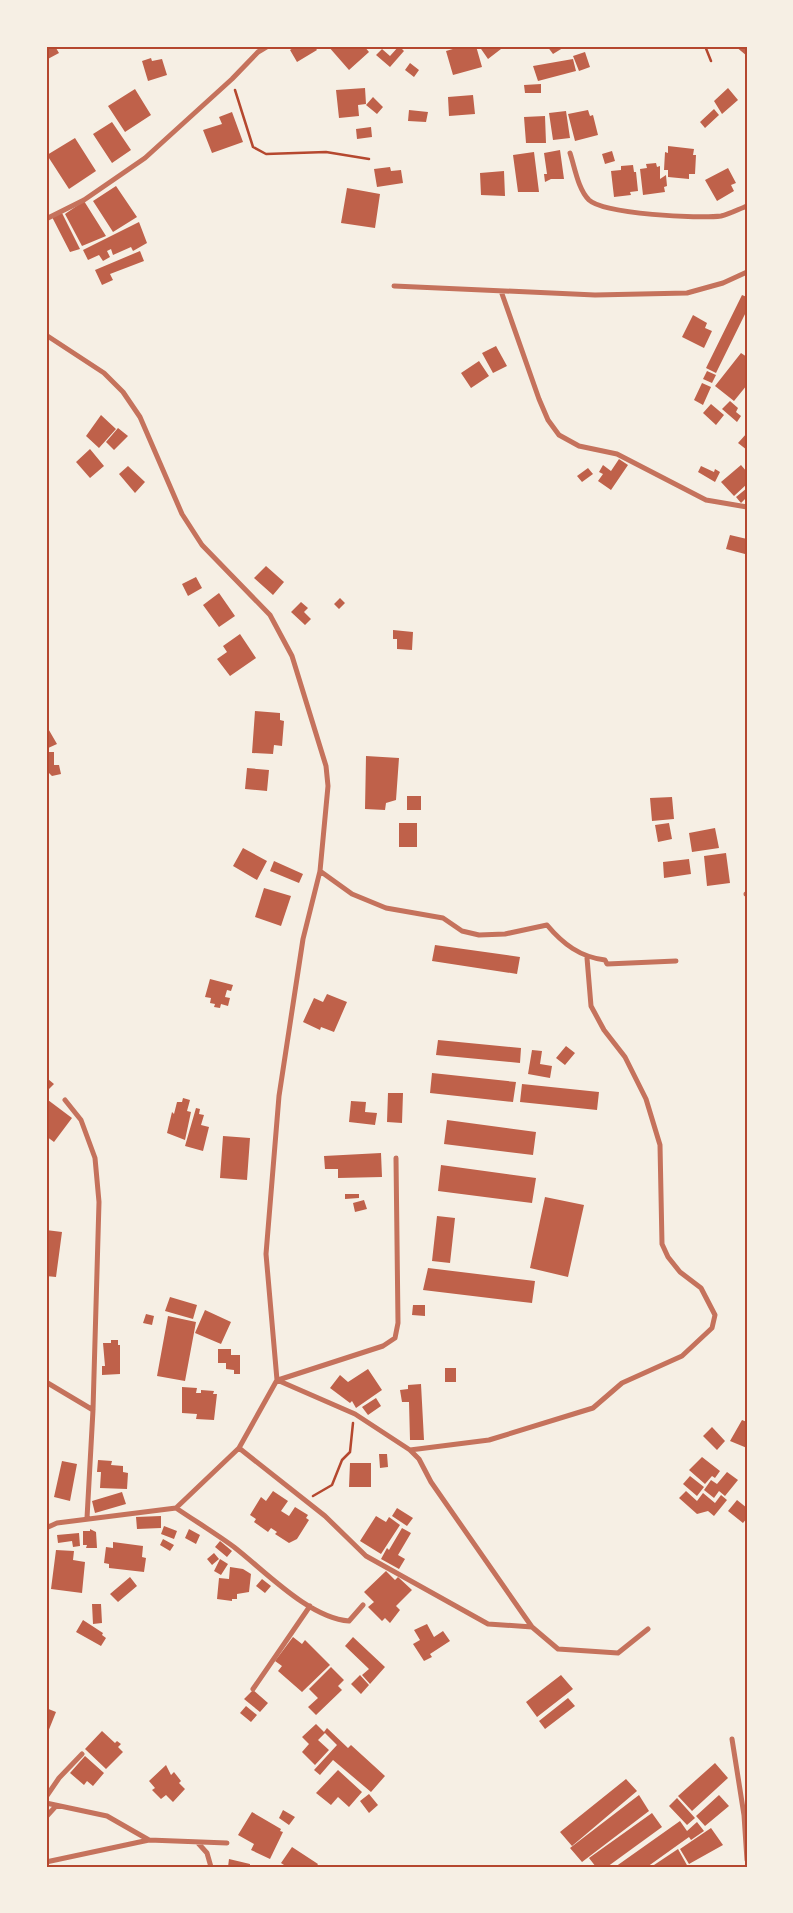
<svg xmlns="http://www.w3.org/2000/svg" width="793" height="1913" font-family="'Noto Serif',serif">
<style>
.building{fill:#bf614a}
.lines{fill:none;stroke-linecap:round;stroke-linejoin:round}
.path{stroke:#b5482f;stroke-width:2.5}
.minor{stroke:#c5725c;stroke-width:5}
.neatline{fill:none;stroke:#b5482f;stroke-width:2}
</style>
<rect width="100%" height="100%" fill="#f6efe4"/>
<path class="building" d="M46 46H59L56 48 59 53 46 60Z
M296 46H314L317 50 297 62 290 50Z
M328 46H364L369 52 349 70Z
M399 46 404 51 390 67 376 55 382 49 390 56Z
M463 46H476L482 67 453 75 446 51Z
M479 46H499L501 49 488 59Z
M547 46H566L553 54Z
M735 46H747V56Z
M585 52 590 67 579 71 573 56Z
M151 58 152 61 162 59 167 75 148 81 142 61Z
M573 59 576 71 538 81 533 66Z
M410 63 419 70 414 77 405 70Z
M541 84V93H525L524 85Z
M365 88 366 104 358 105 359 116 339 118 336 90Z
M728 88 738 100 722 114 714 101Z
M135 89 151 115 125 132 108 106Z
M473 95 475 114 449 116 448 97Z
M373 97 383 107 377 114 366 105Z
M714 109 719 115 705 128 700 122Z
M409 110 428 112 426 122 408 121Z
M588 110 590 116 593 115 598 135 575 141 568 114Z
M566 111 570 138 553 140 549 113Z
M232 112 243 142 212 153 203 130 222 124 219 117Z
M545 116 546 143H526L524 117Z
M112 122 131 150 112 163 93 134Z
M371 127 372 137 357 139 356 129Z
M75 138 96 171 69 189 47 155Z
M668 146 694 149 693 155H696L695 174H689V179L668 177V170H664L665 152 668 153Z
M560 150 564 179H551L545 182 544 174H547L544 153Z
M612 151 615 161 605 164 602 154Z
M534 152 539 192H518L513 155Z
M656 163 657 167 660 166V179L666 175 667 186 664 187 665 192 643 195 640 169 647 168 646 164Z
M633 165 634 172H636L638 191 630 192 631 195 614 197 611 171 621 170V166Z
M390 167 391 171 401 170 403 183 377 187 374 169Z
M728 168 736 183 731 185 734 191 717 201 705 180Z
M504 171 505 196 481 195 480 173Z
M116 186 137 217 113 232 93 201Z
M347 188 380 194 375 228 341 223Z
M84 201 106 236 82 246 65 214Z
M62 213 80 249 70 252 52 217Z
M139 222 147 243 133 251 131 247 113 255 111 249 107 251 110 257 103 261 99 255 88 260 83 250Z
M140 251 144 261 110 274 113 280 102 285 95 270Z
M742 295 747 297V310L716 373 706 368Z
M693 315 707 323 705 328 712 331 704 348 682 337Z
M496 346 507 366 493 373 482 353Z
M741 353 747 357V385L734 401 715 386Z
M479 361 489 376 471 388 461 373Z
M707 371 716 375 712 383 703 379Z
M702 383 711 387 703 405 694 400Z
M730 401 738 408 736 412 741 416 737 422 722 409Z
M711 404 724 415 716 425 703 413Z
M101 415 116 429 99 448 86 436Z
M118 428 128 436 114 450 106 442Z
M747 433V450L738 443Z
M90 449 104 466 90 478 76 462Z
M619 459 628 465 611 490 598 481 603 474 599 472 603 465 611 471Z
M741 465 747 472V484L734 496 721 482Z
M128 466 145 482 135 493 119 474Z
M701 466 714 472 715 469 720 472 715 482 698 472Z
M588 468 593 474 582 482 577 476Z
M747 488V497L741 503 736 497Z
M730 535 747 539 745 554 726 549Z
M266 566 284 582 273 595 254 578Z
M196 577 202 588 188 596 182 584Z
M219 593 235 616 219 627 203 605Z
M340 598 345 603 339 609 334 604Z
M301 602 308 608 304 612 311 619 305 625 291 612Z
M393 630 413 632 412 650 397 649V639H393Z
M240 634 256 658 230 676 217 659 227 652 223 646Z
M255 711 280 713V720L284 721 282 746 274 745 273 754 252 753Z
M46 725 57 744 46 749Z
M48 752H54V765H59L61 774 52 776 49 773Z
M366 756 399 758 396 800 386 803 385 810 365 809Z
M247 768 269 770 267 791 245 789Z
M407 796H421V810H407Z
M672 797 674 819 652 821 650 798Z
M399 823H417V847H399Z
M669 823 672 839 658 842 655 825Z
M715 828 719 848 692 852 689 833Z
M243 848 267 861 257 880 233 866Z
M726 853 730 883 707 886 704 856Z
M689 859 691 874 664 878 663 862Z
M274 861 303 874 299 883 270 871Z
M264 888 291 896 281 926 255 917Z
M435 945 520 957 517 974 432 961Z
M210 979 233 985 231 991 227 990 225 997 230 998 228 1006 221 1004 220 1008 214 1007 215 1004 210 1003 211 998 205 997Z
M327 994 347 1002 334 1032 321 1027 320 1030 303 1022 314 998 323 1002Z
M438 1040 521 1048 520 1063 436 1055Z
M566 1046 575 1053 565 1065 556 1058Z
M532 1050 542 1051 540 1064 552 1066 550 1078 528 1074Z
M432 1073 516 1082 513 1102 430 1093Z
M48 1079 54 1084 46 1092V1082Z
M522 1084 599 1092 597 1110 520 1102Z
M388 1093H403L402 1123 387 1122Z
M183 1098 190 1100 187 1111 191 1112 185 1140 167 1133 172 1112 174 1114 177 1102H182Z
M48 1100 72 1118 54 1142 46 1136Z
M351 1101 366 1102 365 1112 377 1113 375 1125 349 1122Z
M196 1108 200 1109 199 1114 204 1115 201 1125 209 1127 203 1151 185 1146Z
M447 1120 536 1132 533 1155 444 1144Z
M223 1136 250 1138 247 1180 220 1178Z
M381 1153 382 1177 338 1178V1169H325L324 1156Z
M441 1165 536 1178 532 1203 438 1191Z
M345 1194H359V1198L345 1199Z
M545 1197 584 1205 568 1277 530 1268Z
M364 1200 367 1209 355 1212 353 1203Z
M437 1216 455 1218 450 1263 432 1261Z
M46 1230 62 1232 56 1277 46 1276Z
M428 1268 535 1281 532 1303 423 1290Z
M170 1297 197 1305 193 1319 165 1311Z
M413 1305H425V1316L412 1315Z
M205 1310 231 1322 221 1344 195 1333Z
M146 1314 154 1316 152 1325 143 1323Z
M168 1316 196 1322 185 1381 157 1376Z
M111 1340H118V1345H120V1374L102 1375V1366H105L103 1343H111Z
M218 1349H231V1355H240V1374H234V1370L226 1369V1363H218Z
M445 1368H456V1382H445Z
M368 1369 382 1390 356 1408 352 1401 350 1403 330 1388 340 1375 348 1382Z
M421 1384 424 1440H410L409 1402H402L400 1390 408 1389V1385Z
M182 1387 197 1388 196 1393H201V1390L214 1391 213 1394H217L214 1420 196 1419 197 1414 182 1413Z
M376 1398 381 1406 368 1415 362 1407Z
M742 1420 747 1422V1448L730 1441Z
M712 1427 725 1441 717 1450 703 1436Z
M379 1454H387L388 1467 380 1468Z
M702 1457 720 1471 715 1478 712 1476 705 1484 689 1470Z
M98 1460 112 1461 111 1465 123 1466V1472L128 1473 127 1489 100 1488 101 1472H97Z
M62 1461 77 1464 70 1501 54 1497Z
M350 1463H371V1487H349Z
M727 1472 738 1480 725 1496 719 1491 714 1498 704 1490 711 1480 717 1484Z
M690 1476 704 1487 697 1496 683 1484Z
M273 1491 288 1501 281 1511 289 1516 295 1507 308 1515 306 1518 309 1520 297 1539 289 1543 275 1534 277 1532 271 1528 268 1532 254 1522 256 1519 250 1515 261 1497 266 1501Z
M686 1491 697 1501 703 1493 715 1503 721 1495 727 1500 714 1516 708 1511 697 1514 679 1498Z
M122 1492 126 1504 95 1513 92 1501Z
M737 1500 747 1508V1518L743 1523 728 1511Z
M397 1508 413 1518 407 1526 392 1516Z
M161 1516V1528L137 1529 136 1517Z
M376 1516 386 1522 389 1517 400 1525 381 1554 360 1541Z
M164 1526 177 1531 174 1539 161 1534Z
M402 1528 411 1533 398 1555 405 1559 399 1569 381 1559 387 1548 389 1550Z
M90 1529 96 1532 97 1548H86L87 1545H83V1531H90Z
M189 1529 200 1535 196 1544 185 1538Z
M79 1533 80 1546 73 1547 72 1541 58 1543 57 1535Z
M163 1539 174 1545 170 1551 160 1545Z
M220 1541 232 1551 227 1557 215 1547Z
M113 1542 143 1546 142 1557 146 1558 144 1572 109 1568V1564L104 1563 106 1547 113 1548Z
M56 1550 74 1551 73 1560 85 1562 82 1593 51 1589Z
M214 1553 219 1559 212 1565 207 1559Z
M220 1559 228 1564 221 1575 214 1571Z
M230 1567 243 1569 251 1574 249 1592 237 1594V1599H232V1601L217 1599 219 1578 229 1579Z
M386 1571 395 1580 398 1577 412 1590 396 1606 400 1610 390 1623 385 1618 382 1621 368 1607 374 1602 364 1592Z
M130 1577 137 1586 118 1602 110 1594Z
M262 1579 271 1586 265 1593 256 1586Z
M92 1604H101L102 1623 93 1624Z
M83 1620 103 1633 102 1635 106 1638 101 1646 76 1632Z
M427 1624 434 1637 443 1631 450 1641 430 1654 432 1657 424 1661 413 1644 420 1640 414 1630Z
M293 1637 302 1644 305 1640 330 1665 302 1692 278 1671 282 1666 275 1661Z
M353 1637 385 1667 370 1684 362 1675 369 1669 345 1646Z
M331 1667 344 1680 338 1686 342 1690 316 1715 308 1707 318 1698 309 1689Z
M360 1675 369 1685 361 1694 351 1684Z
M561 1675 573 1689 537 1717 526 1702Z
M253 1690 268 1703 260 1712 244 1699Z
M568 1698 575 1706 545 1729 539 1721Z
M246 1706 257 1715 251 1722 240 1713Z
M46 1708 56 1712 46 1737Z
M316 1724 324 1732 327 1728 348 1748 351 1745 385 1776 371 1792 333 1760 320 1775 314 1770 337 1745 325 1733 318 1740 329 1750 315 1765 302 1752 309 1744 302 1737Z
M102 1731 115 1743 117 1741 121 1744 118 1747 123 1752 106 1769 85 1749Z
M85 1756 104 1773 93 1786 87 1781 84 1785 70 1773Z
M715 1763 728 1778 692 1811 678 1796Z
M166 1765 171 1775 174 1772 181 1781 179 1783 185 1789 173 1802 166 1795 161 1799 152 1790 155 1788 149 1781Z
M338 1770 362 1792 349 1807 338 1797 331 1805 316 1793Z
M626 1779 637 1791 572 1846 560 1832Z
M369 1794 378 1805 369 1813 360 1801Z
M639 1795 649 1811 582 1862 570 1848Z
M719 1795 729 1806 705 1826 696 1816Z
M677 1798 695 1818 687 1825 669 1806Z
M283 1810 295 1817 289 1825 279 1818Z
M252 1812 281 1829 280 1831 283 1832 270 1859 251 1850 254 1844 238 1835Z
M652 1813 662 1827 607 1867H596L589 1858Z
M680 1821 687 1831 697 1822 704 1831 691 1840 689 1837 647 1867H615Z
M711 1828 723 1845 689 1864 680 1849Z
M292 1847 318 1864 316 1867H283L284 1865 281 1863Z
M678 1849 688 1867H651Z
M229 1859 250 1864V1867H228Z"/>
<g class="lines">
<path class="path" d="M705 46 711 61
M235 90 253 147 266 154 326 152 369 159
M313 1496 332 1485 342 1460 350 1452 353 1423"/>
<path class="minor" d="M570 153C575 168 578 189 589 200 604 214 699 219 721 216 730 214 739 209 747 206
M48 218 84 200 145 158 232 79 258 52 268 46
M394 286 595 295 687 293 723 283 747 272
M501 291 539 399 548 420 559 435 579 446 617 454 706 500 747 507
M46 335 104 373 123 392 140 417 182 514 202 545 270 615 292 656 326 766 328 786 320 871 303 939 279 1096 266 1254 277 1380 239 1448 176 1508 57 1523 46 1528
M320 871 352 894 386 908 443 918 462 931 479 935 505 934 547 925C563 944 580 957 605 960L607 964 676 961
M746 894H747
M65 1100 81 1120 95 1158 99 1202 93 1410 87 1518
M277 1380 355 1414 410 1450 489 1440 593 1408 622 1383 682 1356 712 1328 715 1315 701 1288 680 1272 668 1257 662 1244 660 1145 646 1099 625 1057 604 1030 591 1006 587 958
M278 1380 383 1346 395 1338 398 1323 396 1158
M46 1382 93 1410
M239 1448 325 1516 366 1556 488 1624 532 1627
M410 1450 419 1459 431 1482 532 1627 558 1649 618 1653 648 1629
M176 1508C195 1521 215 1533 234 1547 265 1571 309 1618 349 1621L363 1605
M253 1689 310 1606
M732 1739 744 1815 747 1860
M46 1797 59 1778 82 1754
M46 1803 107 1816 149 1840
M46 1817 56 1806
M198 1843 207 1853 211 1867
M46 1862 149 1840 227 1843"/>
</g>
<rect width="793" height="1913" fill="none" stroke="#f6efe4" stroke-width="95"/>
<rect x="48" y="48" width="698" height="1818" class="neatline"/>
</svg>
